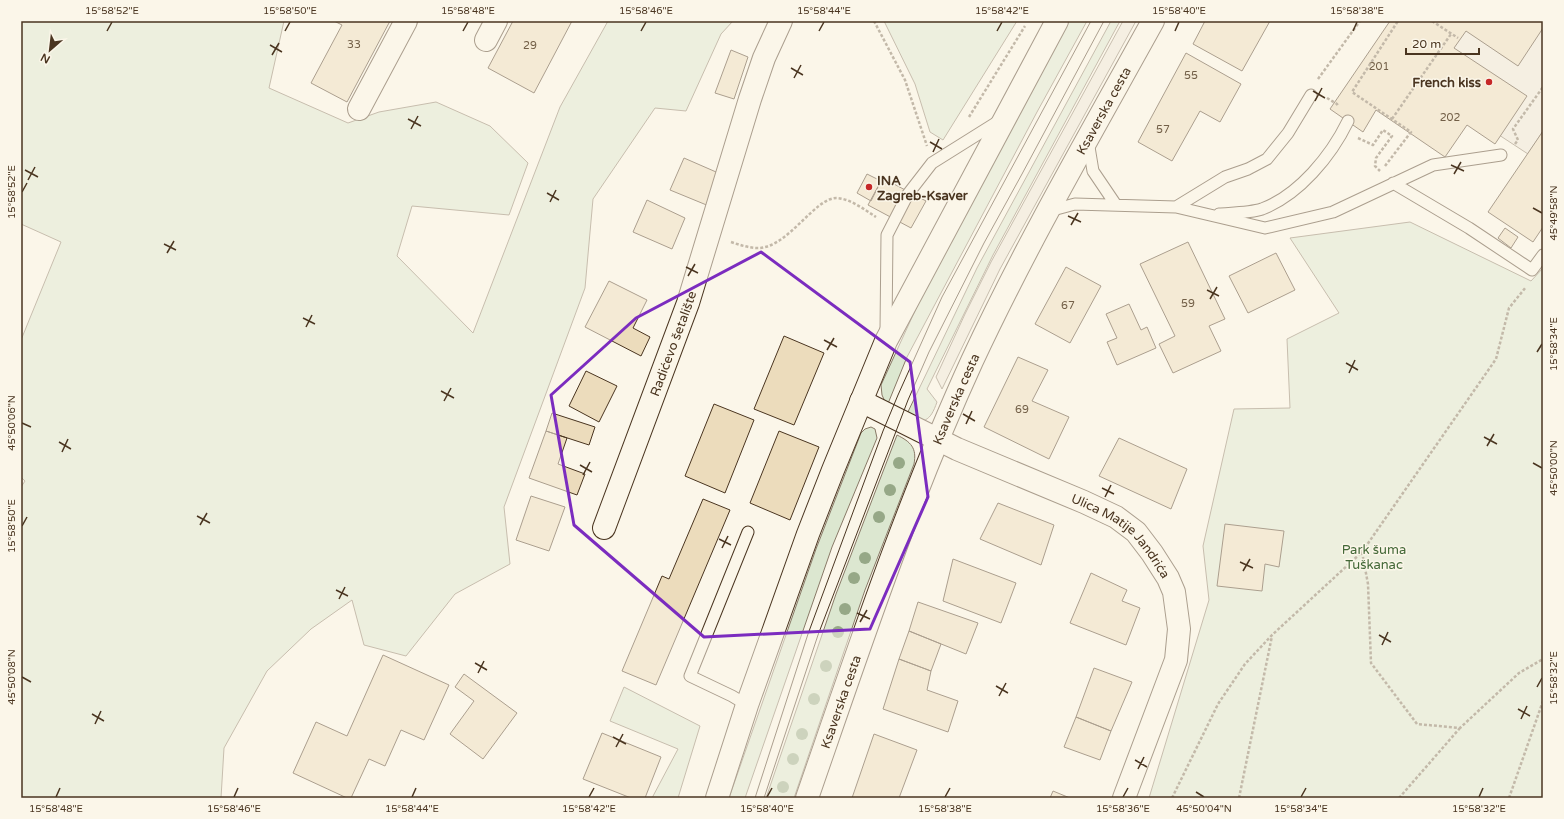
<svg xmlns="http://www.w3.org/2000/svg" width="1564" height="819" font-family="'Varela Round',sans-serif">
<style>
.green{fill:#dce7d0;stroke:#887966}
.parking{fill:#ede7d9;stroke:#887966}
.building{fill:#ecdcbc;stroke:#4a3520}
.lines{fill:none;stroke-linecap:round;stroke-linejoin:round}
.service-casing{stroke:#4a3520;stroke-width:13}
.minor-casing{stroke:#4a3520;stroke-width:24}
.secondary-casing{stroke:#4a3520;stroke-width:24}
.path{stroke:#7f6f5c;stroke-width:2.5;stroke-dasharray:3 2;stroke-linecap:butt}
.service{stroke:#fbf6e9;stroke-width:11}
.minor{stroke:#fbf6e9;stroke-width:22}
.secondary{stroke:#fbf6e9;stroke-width:22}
.tram{stroke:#4a3520;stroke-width:1}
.tree{fill:#96a887}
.marked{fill:none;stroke:#7b2cbf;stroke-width:3;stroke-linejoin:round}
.ticks{fill:none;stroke:#4a3520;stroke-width:1.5}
.poi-dot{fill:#c62828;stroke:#fbf6e9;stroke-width:1.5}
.labels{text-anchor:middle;stroke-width:3;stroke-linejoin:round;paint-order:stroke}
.number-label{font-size:11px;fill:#725f47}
.poi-label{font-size:13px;font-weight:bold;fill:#4a3520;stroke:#fbf6e9;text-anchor:end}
.street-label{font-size:13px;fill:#4a3520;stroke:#fbf6e9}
.park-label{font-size:13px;fill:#436837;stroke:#fbf6e9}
.neatline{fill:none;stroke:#4a3520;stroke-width:1.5}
.ticks-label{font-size:10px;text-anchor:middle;fill:#4a3520}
</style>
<rect width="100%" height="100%" fill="#fbf6e9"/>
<path class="green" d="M21 21H284L269 88 348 123 379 112 436 102 490 126 528 163 509 215 412 206 397 256 473 333 560 107 608 21H733L721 34 686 111 655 108 593 199 585 288 504 507 510 564 455 594 406 656 364 645 352 600 311 629 267 671 224 748 221 798H21V487L25 481 21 477V340L61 242 21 224Z
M884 21H1017L943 140 930 132 915 84Z
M1069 21H1087L1037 112 907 357 887 406 882 395 881 385 919 302 974 196Z
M1111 21H1120L993 255 927 389 937 402C930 422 924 424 905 418L977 268Z
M1410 222 1531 281 1543 268V798H1149L1209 600 1203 546 1234 409 1290 408 1287 339 1339 313 1290 238Z
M871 427 875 429 877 438 832 547 745 798H729L816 549 861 433 865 429Z
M897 435C911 442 917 448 914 464L865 590 794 798H766L836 594Z
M624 687 700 726 678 798H652L678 749 610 721Z"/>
<path class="parking" d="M1123 21H1136L1000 269 942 389 936 377 965 314 991 262Z
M1543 21V131L1528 154 1496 133 1451 49 1465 28Z"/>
<path class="building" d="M334 21H390L347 102 311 83 342 25Z
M513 21H572L534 93 488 68Z
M1205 21H1270L1242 71 1193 44Z
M1390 21H1543V28L1518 66 1466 31 1454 48 1527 96 1495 144 1467 125 1445 157 1376 110 1363 132 1330 109Z
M731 50 748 57 734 99 715 93Z
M1186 53 1241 84 1220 122 1200 111 1172 161 1138 142Z
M1543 131V227L1533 242 1488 212Z
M684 158 723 175 709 206 670 190Z
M867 174 881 181 871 201 857 193Z
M881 181 890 186 892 183 926 201 911 228 868 205Z
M647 200 685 218 672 249 633 232Z
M1505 228 1518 237 1511 248 1498 238Z
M1188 242 1225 319 1209 326 1221 351 1173 373 1159 344 1175 336 1140 264Z
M1276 253 1295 290 1248 313 1229 276Z
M1066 267 1101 286 1070 343 1035 324Z
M609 281 647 300 633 328 650 337 641 356 585 327Z
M1129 304 1141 330 1147 327 1156 348 1117 365 1107 342 1117 338 1106 314Z
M784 336 824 353 794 425 754 409Z
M1018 357 1048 370 1032 401 1069 417 1049 459 984 427Z
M586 371 617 386 599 422 569 406Z
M714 404 754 420 725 493 685 476Z
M552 413 595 427 589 445 546 431Z
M546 431 567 438 558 464 585 474 577 495 529 478Z
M779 431 819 447 790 520 750 503Z
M1119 438 1187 469 1171 509 1099 476Z
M531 496 565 507 549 551 516 540Z
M703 499 730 510 656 685 622 671 662 576 669 579Z
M998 503 1054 525 1041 565 980 539Z
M1225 524 1284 531 1279 567 1265 564 1262 591 1217 586Z
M953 559 1016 583 1001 623 943 601Z
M1091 573 1127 590 1122 601 1140 608 1126 645 1070 623Z
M918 602 978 623 966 654 909 631Z
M909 631 941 644 931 671 899 659Z
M383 655 449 685 424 740 401 730 385 766 369 759 351 798H347L293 773 316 722 347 736Z
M899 659 931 671 927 690 958 701 948 732 883 709Z
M1094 668 1132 682 1111 731 1076 717Z
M464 674 517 713 483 759 450 734 474 701 455 687Z
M1076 717 1111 731 1100 760 1064 747Z
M602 733 661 757 645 798H631L583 779Z
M874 734 917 750 899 798H852Z
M1053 791 1070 798H1050Z"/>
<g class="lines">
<defs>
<path id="service" d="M1088 141 1093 171 1116 205
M1393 183 1469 228 1532 270 1543 255
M1176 207 1225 177 1248 169 1267 159 1288 133 1311 95
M1049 211 1075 204 1176 207 1265 228 1333 212 1433 165 1501 155
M1219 214C1231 213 1250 213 1262 209 1299 195 1331 156 1348 121
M886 331 887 235 908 194 932 163 999 121
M747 705 732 696 690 676 748 532"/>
<g id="minor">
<path d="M486 40 496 21"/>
<path d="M359 109 406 21"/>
<path id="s1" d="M861 401 957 449 1084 502 1116 517 1136 532 1152 553 1168 578 1174 592 1179 629 1176 660 1124 798"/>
<path id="s2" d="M604 528 688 303 750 99 764 58 781 21"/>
</g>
<g id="secondary">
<path d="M717 798 747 705 808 534 833 470 886 341 1057 21"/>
<path id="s3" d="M807 798C858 651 907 503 972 361 1026 245 1091 133 1153 21"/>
</g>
</defs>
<use href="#service" class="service-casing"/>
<use href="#minor" class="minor-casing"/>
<use href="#secondary" class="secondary-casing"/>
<path class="path" d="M874 21 905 80 927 146
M1432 21 1458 38
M1318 79 1360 21
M1327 98 1337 104 1338 107
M969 117 1025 26
M1392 119 1451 34
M1358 138 1373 145 1383 130 1392 136 1376 158 1375 166 1380 171
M1515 144 1518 140 1513 129 1543 87
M1385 166 1411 132 1352 92 1398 21
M731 242C740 245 749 248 758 248 788 248 815 197 837 198 851 199 865 210 876 217
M1362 552 1368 584 1371 663 1417 724 1460 728 1519 673 1543 659
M1172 798 1218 704 1245 664 1272 635 1362 552 1496 359 1509 308 1526 287
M1239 798 1272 636
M1399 798 1460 728
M1509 798 1543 701"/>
<use href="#service" class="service"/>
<use href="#minor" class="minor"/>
<use href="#secondary" class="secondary"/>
<path class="tram" d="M755 798 808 634 883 431 898 395 942 297 1091 21
M764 798 818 635 908 400 929 352 984 243 1022 174 1104 21"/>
</g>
<g class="tree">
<circle cx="899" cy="463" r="6"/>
<circle cx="890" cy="490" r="6"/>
<circle cx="879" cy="517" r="6"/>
<circle cx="865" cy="558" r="6"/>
<circle cx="854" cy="578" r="6"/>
<circle cx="845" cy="609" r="6"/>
<circle cx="838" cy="632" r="6"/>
<circle cx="826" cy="666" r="6"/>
<circle cx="814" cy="699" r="6"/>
<circle cx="802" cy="734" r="6"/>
<circle cx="793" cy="759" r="6"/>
<circle cx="783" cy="787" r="6"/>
</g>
<path d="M0 0H1564V819H0ZM761 252 910 362 928 497 870 629 704 637 574 525 551 395 636 318Z" fill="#fbf6e9" fill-opacity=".55" fill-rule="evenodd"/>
<path class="marked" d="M761 252 910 362 928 497 870 629 704 637 574 525 551 395 636 318Z"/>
<path class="ticks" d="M107 31 112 22M285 31 290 22M463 31 468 22M641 31 646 22M819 31 824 22M997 31 1002 22M1175 31 1179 22M1353 31 1357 22M270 45 282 52M272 55 279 43M791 68 803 75M794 78 801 65M1313 91 1325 98M1315 101 1322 88M408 119 421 126M411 129 418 116M930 142 942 149M933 152 939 139M1451 165 1464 171M25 170 38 177M1454 174 1461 162M28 180 35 167M22 192 27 183M547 193 559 200M550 202 556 190M1533 208 1542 213M1068 216 1081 222M1071 225 1078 213M164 244 176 250M167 253 174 241M686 267 698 273M688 276 695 264M1207 290 1219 296M1210 299 1217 287M303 318 315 324M306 327 312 315M824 340 837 347M827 350 834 338M1537 352 1542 344M1346 363 1358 370M1349 373 1355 360M441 391 454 398M444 401 451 388M963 414 975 421M22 423 31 427M966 424 972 411M1484 437 1497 444M59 442 71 449M1487 446 1494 434M62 452 68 439M1533 463 1542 468M580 465 592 472M583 475 590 462M1102 488 1114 494M1105 497 1111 485M197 516 210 523M200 525 207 513M22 526 27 517M719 539 731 545M722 548 728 536M1240 562 1253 568M1243 571 1250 559M336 590 348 596M339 599 345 587M857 613 870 619M860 622 867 610M1379 635 1391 642M1382 645 1388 632M475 663 487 670M478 673 484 661M22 677 31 682M996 686 1008 693M1537 687 1542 678M999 696 1006 683M1518 709 1530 716M92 714 104 721M1521 719 1527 706M95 724 101 711M613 737 626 744M616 747 623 734M1135 760 1147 767M1138 769 1144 757M1196 792 1204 797M56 797 60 788M234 797 238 788M412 797 416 788M589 797 594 788M767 797 772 788M945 797 950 788M1123 797 1128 788M1301 797 1306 788M1479 797 1483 788"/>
<g class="poi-dot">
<circle cx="1489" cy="82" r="4"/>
<circle cx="869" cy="187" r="4"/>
</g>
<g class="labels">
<g class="number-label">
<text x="354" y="48">33</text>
<text x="530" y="49">29</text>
<text x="1379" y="70">201</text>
<text x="1191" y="79">55</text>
<text x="1450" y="121">202</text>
<text x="1163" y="133">57</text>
<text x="1188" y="307">59</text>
<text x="1068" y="309">67</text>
<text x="1022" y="413">69</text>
</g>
<g class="poi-label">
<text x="1481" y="87">French kiss</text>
<text x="877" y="185" text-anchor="start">INA<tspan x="877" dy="15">Zagreb-Ksaver</tspan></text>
</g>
<g class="street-label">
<text dy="5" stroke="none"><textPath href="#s3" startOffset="750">Ksaverska cesta</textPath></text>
<text dy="5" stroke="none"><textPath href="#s2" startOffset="197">Radićevo šetalište</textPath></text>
<text dy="5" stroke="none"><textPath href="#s3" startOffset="426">Ksaverska cesta</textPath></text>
<text dy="5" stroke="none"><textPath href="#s1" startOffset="296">Ulica Matije Jandrića</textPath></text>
<text dy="5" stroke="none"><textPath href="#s3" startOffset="102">Ksaverska cesta</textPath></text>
</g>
<g class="park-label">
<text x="1374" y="554">Park šuma<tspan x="1374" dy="15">Tuškanac</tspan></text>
</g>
</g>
<rect width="1564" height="819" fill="none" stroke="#fbf6e9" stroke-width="44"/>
<g transform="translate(50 50) rotate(208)" stroke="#fbf6e9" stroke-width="3" paint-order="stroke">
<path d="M0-3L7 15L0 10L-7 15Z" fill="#4a3520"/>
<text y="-6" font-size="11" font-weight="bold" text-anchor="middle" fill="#4a3520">N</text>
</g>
<path d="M1406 48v6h73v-6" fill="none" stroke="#4a3520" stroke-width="2"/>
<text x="1412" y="48" font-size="12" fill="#4a3520" stroke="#fbf6e9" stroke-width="3" paint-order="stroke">20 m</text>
<rect x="22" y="22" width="1520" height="775" class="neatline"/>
<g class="ticks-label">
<text x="112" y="14">15°58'52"E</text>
<text x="290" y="14">15°58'50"E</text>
<text x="468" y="14">15°58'48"E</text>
<text x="646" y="14">15°58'46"E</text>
<text x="824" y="14">15°58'44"E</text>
<text x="1002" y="14">15°58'42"E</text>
<text x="1179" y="14">15°58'40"E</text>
<text x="1357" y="14">15°58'38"E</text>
<text transform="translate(11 192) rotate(-90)" y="4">15°58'52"E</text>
<text transform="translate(1553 213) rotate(-90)" y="4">45°49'58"N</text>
<text transform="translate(1553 344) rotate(-90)" y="4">15°58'34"E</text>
<text transform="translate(11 423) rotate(-90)" y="4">45°50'06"N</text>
<text transform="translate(1553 468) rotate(-90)" y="4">45°50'00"N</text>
<text transform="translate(11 526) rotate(-90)" y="4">15°58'50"E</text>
<text transform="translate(11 677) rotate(-90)" y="4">45°50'08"N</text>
<text transform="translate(1553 678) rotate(-90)" y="4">15°58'32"E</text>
<text x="56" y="812">15°58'48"E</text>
<text x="234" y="812">15°58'46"E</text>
<text x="412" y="812">15°58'44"E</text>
<text x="589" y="812">15°58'42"E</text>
<text x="767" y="812">15°58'40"E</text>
<text x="945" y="812">15°58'38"E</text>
<text x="1123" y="812">15°58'36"E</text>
<text x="1204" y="812">45°50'04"N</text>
<text x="1301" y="812">15°58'34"E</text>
<text x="1479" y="812">15°58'32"E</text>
</g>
</svg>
